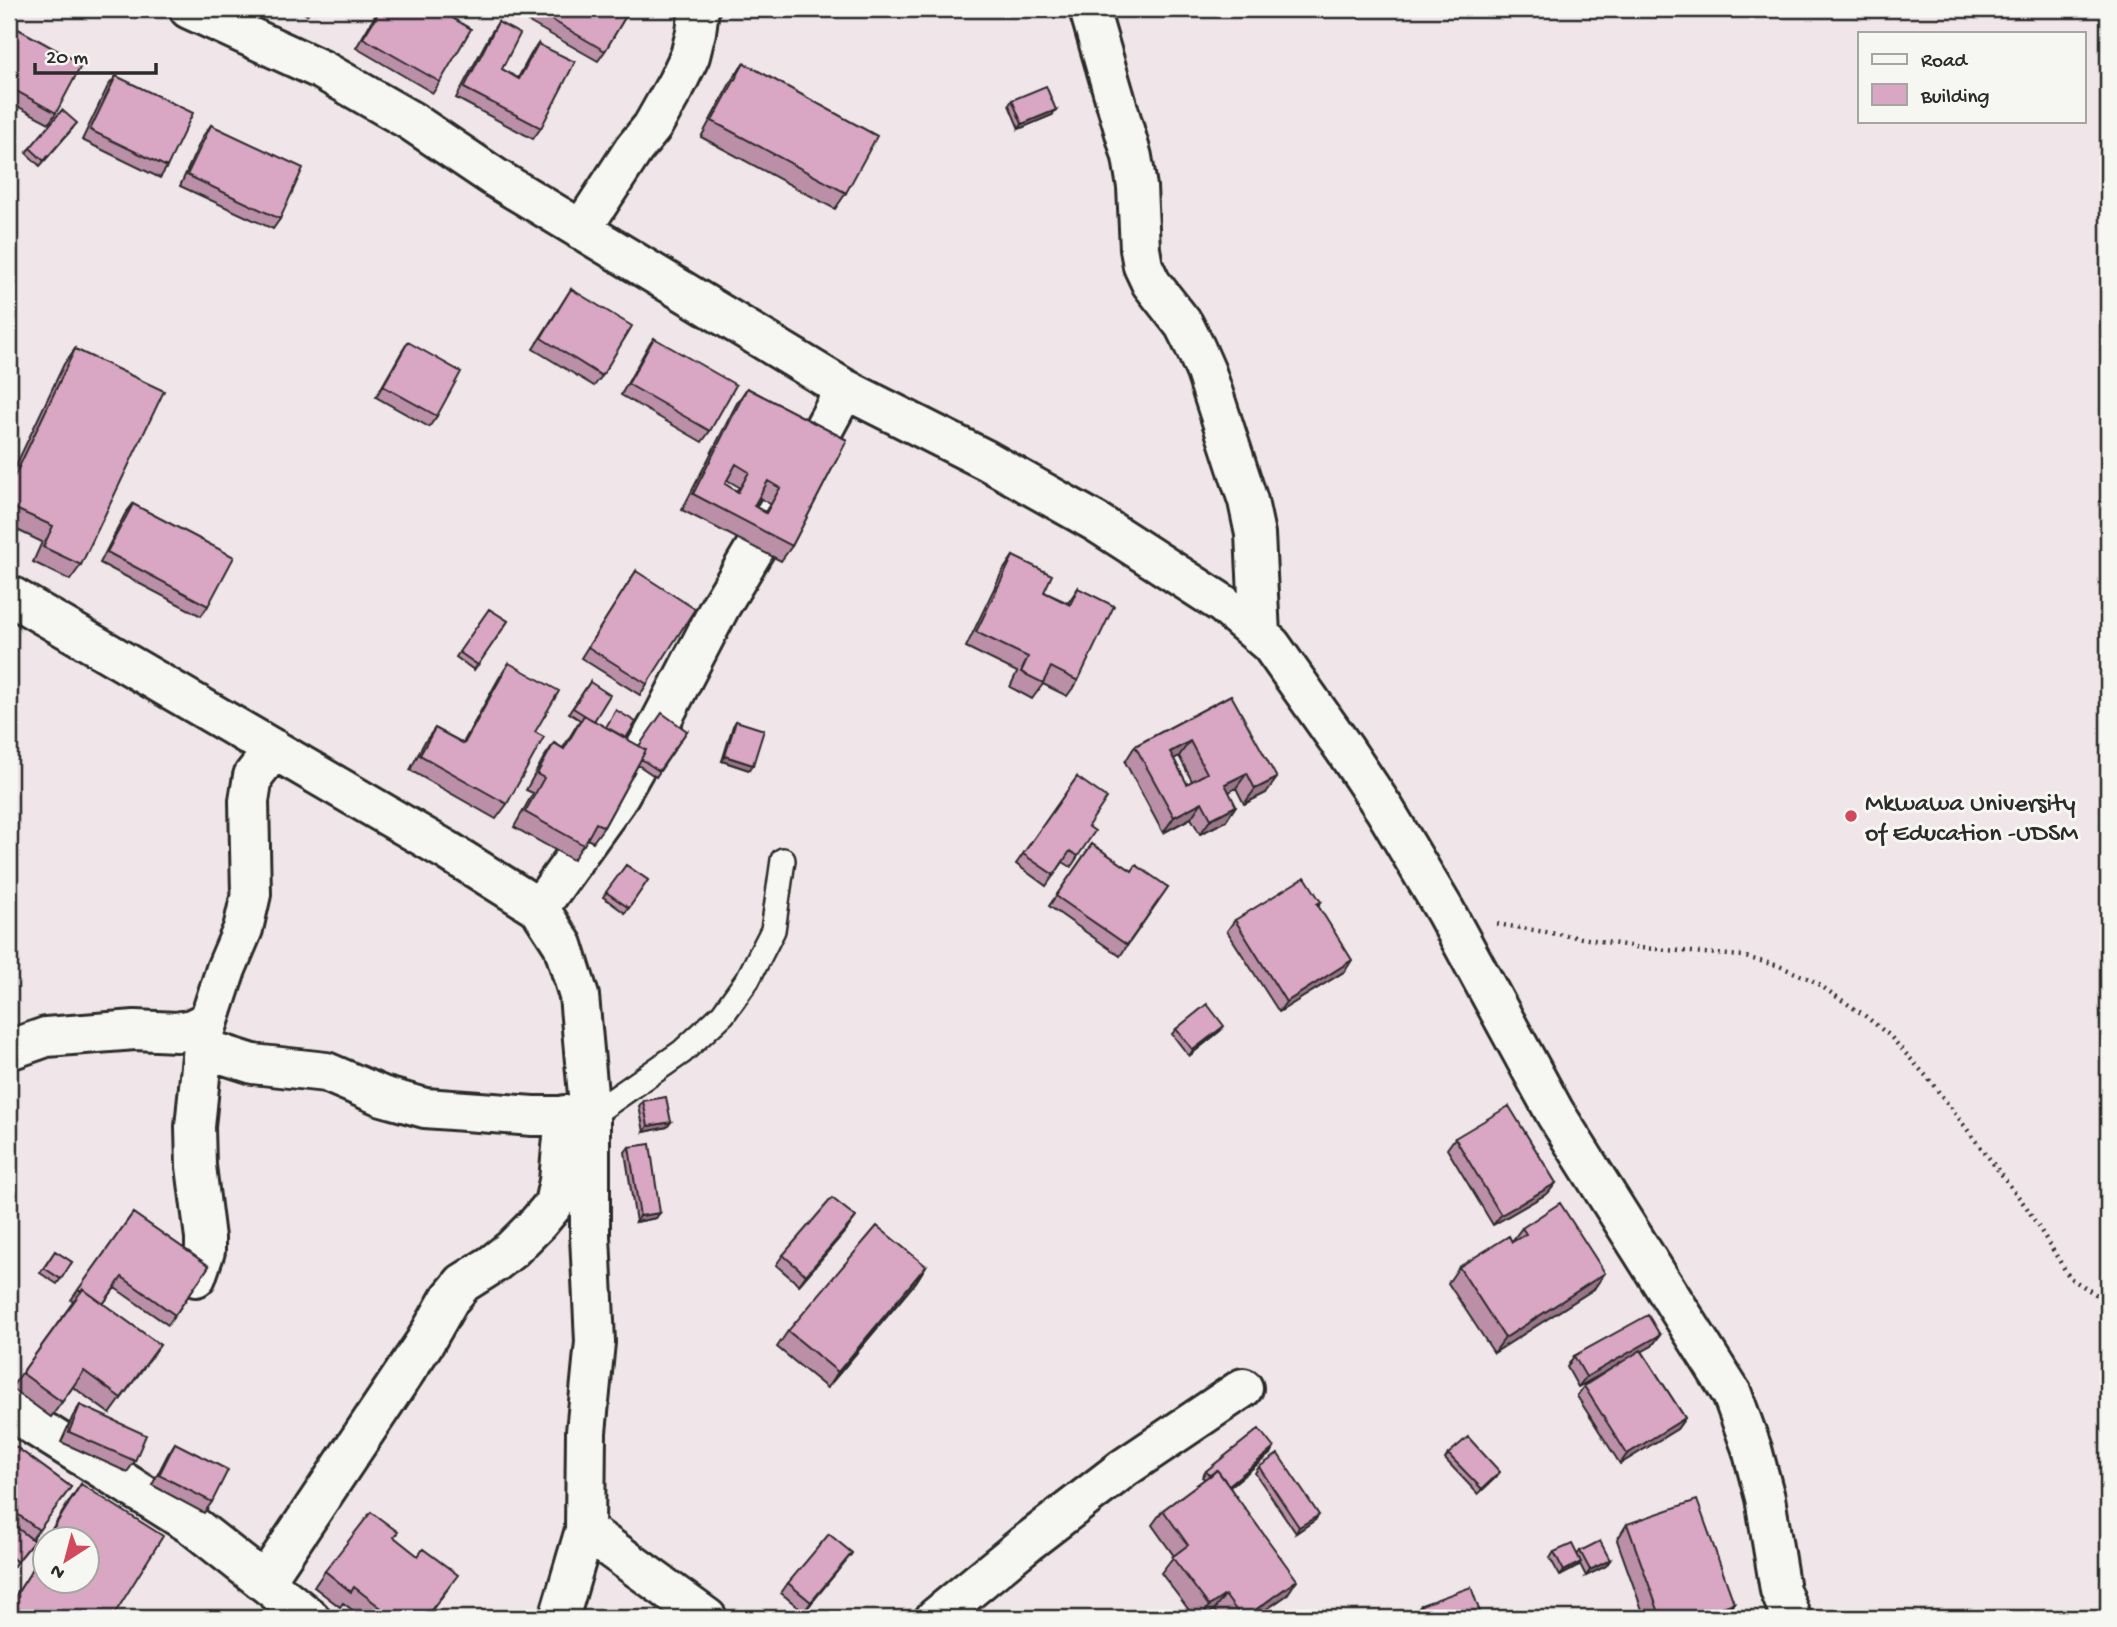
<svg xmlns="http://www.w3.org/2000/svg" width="2117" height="1627" font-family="'Gochi Hand',sans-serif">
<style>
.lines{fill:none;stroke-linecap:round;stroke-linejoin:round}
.service-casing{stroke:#2b2b2b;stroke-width:28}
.minor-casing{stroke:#2b2b2b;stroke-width:44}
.path{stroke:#2b2b2b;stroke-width:4.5;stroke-dasharray:2 5;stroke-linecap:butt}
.service{stroke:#f6f6f2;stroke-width:23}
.minor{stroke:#f6f6f2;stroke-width:38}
.wall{fill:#bb8fa8;stroke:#2b2b2b;stroke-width:2;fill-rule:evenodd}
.shaded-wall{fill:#987488;stroke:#2b2b2b;stroke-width:2}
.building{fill:#d9a6c3;stroke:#2b2b2b;stroke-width:2;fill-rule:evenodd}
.poi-dot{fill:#d1495b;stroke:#f6f6f2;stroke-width:2.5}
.labels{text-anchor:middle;stroke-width:6;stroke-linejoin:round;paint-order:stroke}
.poi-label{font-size:26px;fill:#2b2b2b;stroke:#f6f6f2;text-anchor:start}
</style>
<rect width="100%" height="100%" fill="#f0e6e9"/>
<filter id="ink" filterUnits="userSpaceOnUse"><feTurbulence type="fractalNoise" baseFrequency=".0143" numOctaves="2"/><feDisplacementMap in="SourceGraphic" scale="14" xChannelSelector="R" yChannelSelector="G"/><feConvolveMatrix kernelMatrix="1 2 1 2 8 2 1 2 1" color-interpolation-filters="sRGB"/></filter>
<g filter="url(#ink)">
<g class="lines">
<defs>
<path id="service" d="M590 1116 682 1052 723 1014 748 979 773 930 783 860"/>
<path id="minor" d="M189 9 322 70 411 121 494 177 845 389 986 460 1096 522 1223 604 1271 645 1345 750 1385 810 1445 911 1555 1113 1732 1394 1752 1449 1765 1498 1780 1590 1791 1618
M1089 9 1132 157 1137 187 1140 249 1143 266 1151 283 1184 325 1195 347 1206 372 1248 501 1255 534 1260 635
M581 230 634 149 652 127 677 83 690 56 696 32 699 9
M9 595 448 851 539 908 563 945 579 996 590 1116V1236L595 1342 586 1432 585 1530 559 1618
M539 908 616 801 660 723 720 607 797 478 845 389
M203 1048 253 1064 326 1072 382 1096 425 1108 533 1116H588
M9 1050 46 1037 135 1030 177 1032 192 1029 208 1021
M196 1277 205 1251V1238L196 1166 195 1127 204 1036 226 969 243 929 251 894 249 801 253 776 274 749
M9 1410 192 1525 310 1618
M585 1530 707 1618
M265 1581 425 1342 449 1300 463 1283 493 1264 512 1249 538 1223 554 1204 559 1181 565 1115
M935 1618 1024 1545 1124 1468 1243 1388"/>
</defs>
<use href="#service" class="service-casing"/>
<use href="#minor" class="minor-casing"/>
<path class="path" d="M1497 924 1642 948 1742 956 1779 966 1812 980 1864 1015 1889 1035 1928 1078 2027 1208 2070 1278 2108 1302"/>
<use href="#service" class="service"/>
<use href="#minor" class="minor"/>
</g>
<path class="wall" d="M299 9H311L307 15Z
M379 9H437L440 82 433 93 356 48Z
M534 9H630L605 51 598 61 527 21Z
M498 22 502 69 518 78 531 54 538 44 541 128 533 139 456 98 491 33Z
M9 24 56 113 49 123 9 102Z
M744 63 846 193 835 209 701 137 733 78Z
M116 76 167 167 160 178 82 140 108 86Z
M1012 100 1052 115 1019 129 1009 105Z
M211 125 280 219 273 229 180 186 203 136Z
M73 128 40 166 26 153 30 148Z
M571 289 602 376 594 386 533 349Z
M654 338 710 431 702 442 621 395 647 348Z
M408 342 437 416 429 427 376 397 401 353Z
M75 349 81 565 70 580 33 562 42 542 9 526V480L64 364Z
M747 388 847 440 792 546 781 561 682 510 737 403ZM727 480 739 487 736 491 725 484ZM758 497 770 504 765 512 754 506Z
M133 504 208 606 201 616 100 563 125 514Z
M1013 556 1044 592 1068 603 1078 588V681L1067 696 1043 684 1032 699 1010 687 1017 672 966 647 1002 572Z
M636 571 647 684 640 695 581 658Z
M489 609 508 621 474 670 456 657Z
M509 663 535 732 507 804 496 819 410 770 424 743 435 728 463 743 499 678Z
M590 682 594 721 639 746 687 731 656 777 638 765 604 827 593 842 587 839 573 860 514 827 533 793 526 790 543 759 554 743 563 748 580 720 569 713Z
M1231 695 1266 793 1244 804 1236 788 1229 792 1226 821 1200 834 1191 818 1163 833 1125 762 1135 746ZM1179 756 1192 781 1187 784 1174 759Z
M736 721 749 770 722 761 733 726Z
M1077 777 1088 826 1078 856 1071 867 1063 862 1046 886 1016 864Z
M1092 844 1132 871 1168 887 1120 956 1049 906Z
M626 865 648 880 625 913 603 897Z
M1321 902 1318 906 1345 971 1279 1012 1227 931 1235 920Z
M1176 1029 1220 1031 1189 1056 1172 1034Z
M643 1101 671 1122 667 1127 644 1132 639 1106Z
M1455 1138 1556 1183 1548 1193 1493 1225 1447 1149Z
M629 1147 656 1218 636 1222 625 1152Z
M133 1213 209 1266 168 1325 115 1288 103 1304 160 1345 110 1414 73 1387 51 1417 11 1388 73 1302 71 1300Z
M848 1228 799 1285 776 1265 783 1255Z
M1522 1228 1594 1289 1494 1353 1448 1283 1459 1267 1512 1241Z
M55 1251 72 1262 57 1284 40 1273Z
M926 1266 916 1282 827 1388 777 1347 788 1331Z
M1660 1335 1652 1346 1642 1351 1685 1418 1677 1429 1620 1464 1577 1396 1584 1386 1613 1368 1578 1387 1567 1367 1574 1356Z
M80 1405 135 1461 127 1472 61 1442 73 1416Z
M9 1442 71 1487 32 1539 34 1541 13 1567 9 1564V1534L14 1528 9 1524Z
M175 1443 212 1502 204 1513 152 1485 168 1454Z
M1274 1448 1271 1453 1230 1487 1287 1595 1254 1618H1220L1214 1610 1203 1618H1195L1161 1573 1174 1556 1152 1525 1163 1510 1205 1479 1202 1477 1206 1471Z
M1448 1454 1496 1477 1478 1494 1445 1459Z
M1259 1467 1315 1520 1296 1533 1255 1473Z
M81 1484 112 1618H9V1606L36 1564 46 1581 88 1539H46V1547L42 1545 70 1500Z
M1627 1524 1734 1603 1723 1618H1645L1617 1540Z
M394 1537 447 1590 426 1618H363L343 1603 340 1607 314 1587 325 1571Z
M1580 1551 1610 1560 1606 1566 1586 1576 1580 1564 1577 1567 1560 1576 1550 1558 1554 1552 1577 1555Z
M852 1553 804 1612 781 1593 788 1583Z
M1421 1605 1482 1618H1414L1413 1616Z"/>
<path class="shaded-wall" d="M1056 110 1052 115 1019 129 1022 124Z
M1190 741 1179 756 1160 767 1170 752Z
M725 756 753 765 749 770 722 761Z
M1247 773 1236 788 1215 800 1225 784Z
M1277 778 1266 793 1244 804 1255 789Z
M1202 802 1191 818 1163 833 1174 817Z
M1236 806 1226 821 1200 834 1211 819Z
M1352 960 1345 971 1279 1012 1286 1002Z
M1224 1026 1220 1031 1189 1056 1193 1050Z
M671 1122 667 1127 644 1132 648 1126Z
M1556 1183 1548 1193 1493 1225 1501 1215Z
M660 1213 656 1218 636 1222 640 1216Z
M856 1217 848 1228 799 1285 806 1275Z
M926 1266 916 1282 827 1388 838 1372Z
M1605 1273 1594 1289 1494 1353 1505 1338Z
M1660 1335 1652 1346 1578 1387 1586 1377Z
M1685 1418 1677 1429 1620 1464 1627 1454Z
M1274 1448 1271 1453 1218 1496 1222 1491Z
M1500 1472 1496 1477 1478 1494 1482 1489Z
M1319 1515 1315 1520 1296 1533 1299 1527Z
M852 1553 844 1563 804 1612 811 1602Z
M1610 1560 1606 1566 1586 1576 1590 1570Z
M1581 1562 1577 1567 1560 1576 1564 1571Z
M1297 1580 1287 1595 1254 1618H1244Z
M1225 1595 1214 1610 1203 1618H1200L1209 1606Z
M1734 1603 1723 1618H1690Z"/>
<path class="building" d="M381 9H437L471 29 440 82 363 38Z
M536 9H630L605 51 535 10Z
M498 22 520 34 502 69 519 79 538 44 575 62 541 128 464 88Z
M9 24 82 64 56 113 9 87Z
M744 63 877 136 846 193 712 121Z
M116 76 193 113 167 167 90 130Z
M1046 86 1056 110 1022 124 1012 100Z
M62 110 77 123 44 161 30 148Z
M211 125 303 168 280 219 187 175Z
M571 289 632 326 602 376 541 338Z
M654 338 736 385 710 431 628 384Z
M408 342 461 372 437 416 383 386Z
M75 349 164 391 81 565 43 547 53 526 9 506V488Z
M747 388 847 440 792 546 693 494ZM736 464 749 472 738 492 725 484ZM768 481 780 488 766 513 754 506Z
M133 504 234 557 208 606 107 552Z
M1013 556 1052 575 1044 592 1070 605 1078 588 1114 606 1078 681 1051 667 1043 683 1021 672 1028 657 976 632Z
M636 571 695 609 647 684 588 647Z
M489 609 508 621 478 665 459 652Z
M509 663 559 691 535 732 544 737 507 804 420 755 435 728 464 744Z
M590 682 610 695 594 721 573 708Z
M1231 695 1277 778 1255 789 1247 773 1225 784 1236 806 1211 819 1202 802 1174 817 1135 746ZM1190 741 1207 773 1187 784 1170 752Z
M616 710 636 722 626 738 606 727Z
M662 713 687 731 659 771 641 759 646 750 639 746Z
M584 715 646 750 604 827 596 823 584 845 525 812 544 778 537 774 554 743 564 749Z
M736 721 764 730 753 765 725 756Z
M1077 777 1107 798 1088 826 1095 831 1078 856 1070 851 1054 875 1023 854Z
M1092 844 1132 871 1136 865 1168 887 1127 945 1056 896Z
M626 865 648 880 629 908 606 892Z
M1305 877 1321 902 1317 904 1352 960 1286 1002 1235 920Z
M1207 1004 1224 1026 1193 1050 1176 1029Z
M666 1097 671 1122 648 1126 643 1101Z
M1509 1106 1556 1183 1501 1215 1455 1138Z
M650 1144 660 1213 640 1216 629 1147Z
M9 1147 16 1153 9 1163Z
M832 1198 856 1217 806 1275 783 1255Z
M1560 1203 1605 1273 1505 1338 1459 1267 1509 1236 1512 1242 1526 1234 1522 1228Z
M133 1213 209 1266 175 1315 122 1277 103 1304 83 1289 81 1292 78 1290Z
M877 1226 926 1266 838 1372 788 1331Z
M55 1251 72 1262 61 1279 44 1268Z
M83 1289 160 1345 121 1398 84 1371 62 1402 22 1373Z
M1648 1315 1660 1335 1586 1377 1574 1356Z
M1641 1350 1685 1418 1627 1454 1584 1386Z
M80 1405 146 1435 135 1461 69 1432Z
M1259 1429 1274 1448 1229 1485 1217 1470 1210 1476 1206 1471Z
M1468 1437 1500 1472 1482 1489 1448 1454Z
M9 1442 71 1487 39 1530 9 1508Z
M175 1443 228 1470 212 1502 159 1475Z
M1278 1454 1319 1515 1299 1527 1259 1467Z
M1217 1470 1297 1580 1244 1618H1242L1225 1595 1209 1606 1172 1557 1188 1545 1163 1510Z
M81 1484 163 1536 112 1618H28L9 1606 36 1564 46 1570V1581H88V1539H69L53 1529Z
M1697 1500 1734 1603 1690 1618H1661L1627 1524Z
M371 1512 398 1532 394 1537 418 1556 423 1549 458 1575 425 1618H394L354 1587 351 1592 325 1571Z
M15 1526 34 1541 17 1562 9 1555V1534Z
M829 1534 852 1553 811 1602 788 1583Z
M1600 1541 1610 1560 1590 1570 1580 1551Z
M1572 1544 1581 1562 1564 1571 1554 1552Z
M1471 1587 1482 1618H1425L1421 1605Z"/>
</g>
<circle class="poi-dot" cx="1851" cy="816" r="7"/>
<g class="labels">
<g class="poi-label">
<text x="1865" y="810">Mkwawa University<tspan x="1865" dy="30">of Education -UDSM</tspan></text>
</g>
</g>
<rect width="2117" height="1627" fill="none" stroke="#f6f6f2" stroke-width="35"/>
<rect x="18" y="18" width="2082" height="1592" fill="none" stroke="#2b2b2b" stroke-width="2.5" filter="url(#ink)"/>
<rect x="1858" y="32" width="228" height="91" fill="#f6f6f2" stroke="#a5a5a2" stroke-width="2"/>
<rect x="1872" y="54" width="35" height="10" fill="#f6f6f2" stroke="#a5a5a2" stroke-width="2"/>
<text x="1921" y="66" font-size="21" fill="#2b2b2b">Road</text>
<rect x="1872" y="84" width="35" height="21" fill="#d9a6c3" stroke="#a5a5a2" stroke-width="2"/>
<text x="1921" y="102" font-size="21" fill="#2b2b2b">Building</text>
<g transform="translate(66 1560) rotate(216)"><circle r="33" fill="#f6f6f2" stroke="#a5a5a2" stroke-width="2"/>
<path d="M0-5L12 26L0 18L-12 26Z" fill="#d1495b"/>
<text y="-10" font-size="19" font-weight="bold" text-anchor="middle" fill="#2b2b2b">N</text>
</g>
<path d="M35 63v10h121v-10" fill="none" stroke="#2b2b2b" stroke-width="3.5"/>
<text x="46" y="63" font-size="21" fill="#2b2b2b" stroke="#f6f6f2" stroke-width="5" paint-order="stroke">20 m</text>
</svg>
